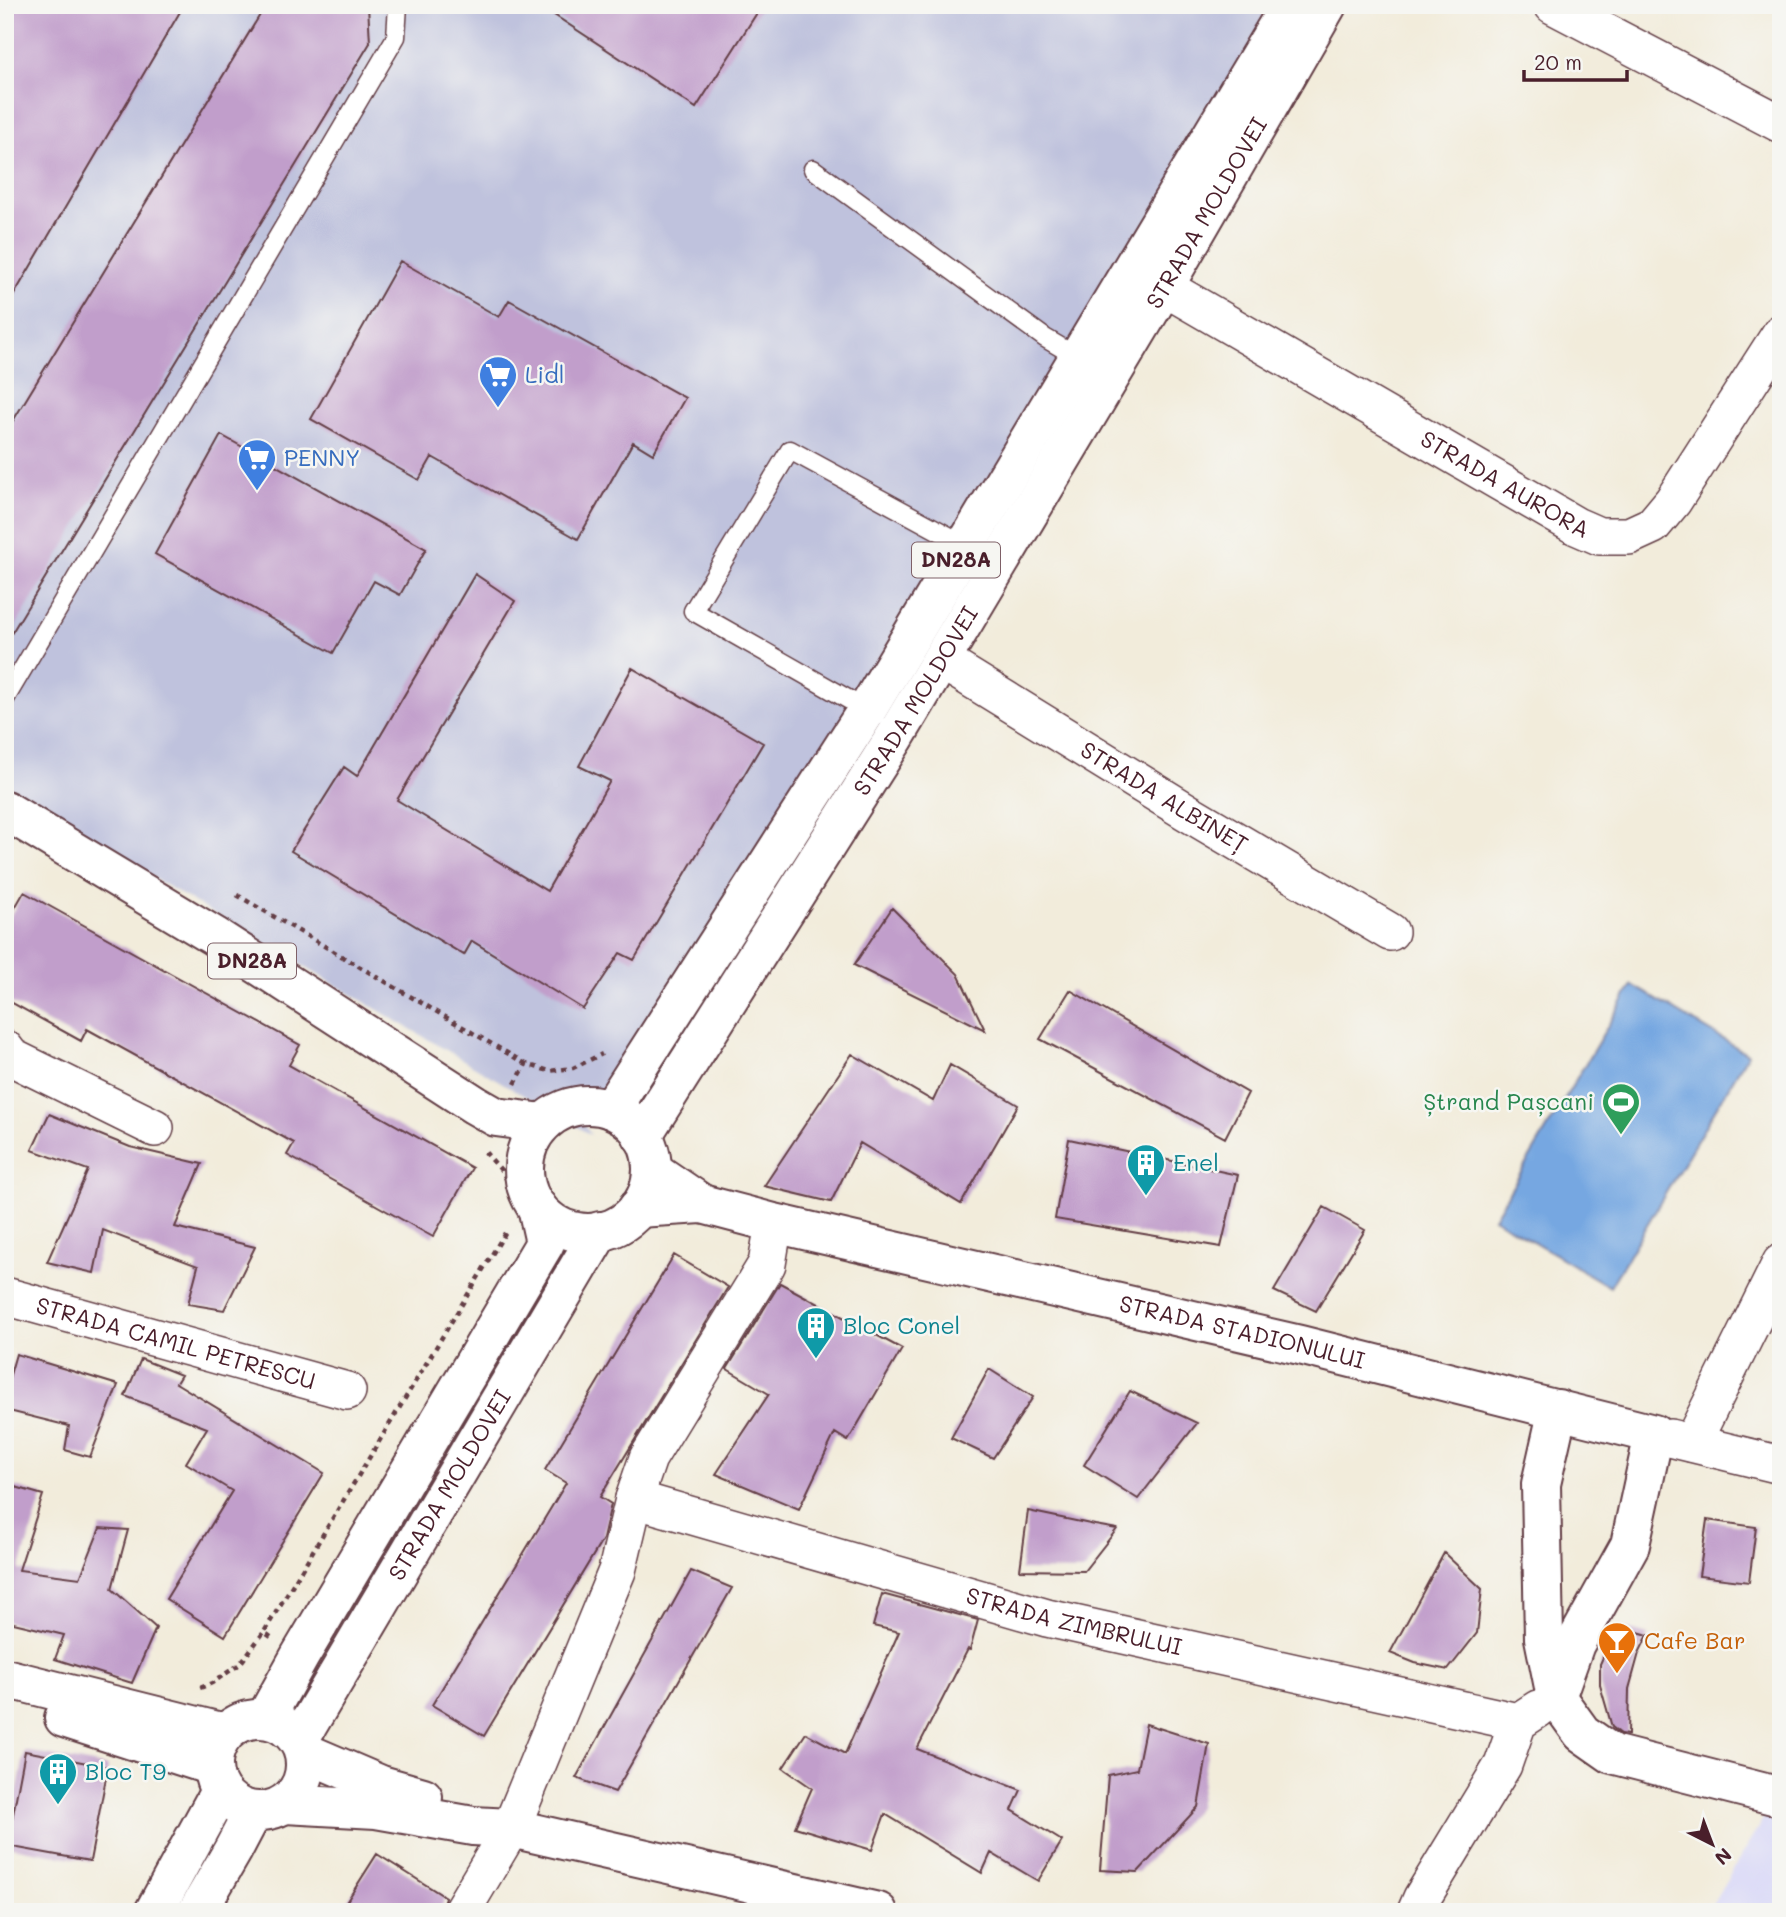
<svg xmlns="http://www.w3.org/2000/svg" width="1786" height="1917" font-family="Mali,sans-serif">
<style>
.built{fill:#d8d7f8}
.industrial{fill:#bfc2dd}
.water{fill:#76a7e1;stroke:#606386;stroke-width:2}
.building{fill:#c19ecb}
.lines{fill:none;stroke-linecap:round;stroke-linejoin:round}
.lane-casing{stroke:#633e45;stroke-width:21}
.street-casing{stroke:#633e45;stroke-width:40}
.secondary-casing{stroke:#633e45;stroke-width:42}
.primary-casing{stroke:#633e45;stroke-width:42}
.path{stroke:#633e45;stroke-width:4.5;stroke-dasharray:5 5;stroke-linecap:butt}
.lane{stroke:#fff;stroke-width:18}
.street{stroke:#fff;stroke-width:37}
.secondary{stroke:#fff;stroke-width:38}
.primary{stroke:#fff;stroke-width:38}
.labels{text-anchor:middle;stroke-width:5;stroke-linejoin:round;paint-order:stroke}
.shield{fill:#f6f6f2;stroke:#7e6067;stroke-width:2}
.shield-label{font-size:21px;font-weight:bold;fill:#4a1f2b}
.street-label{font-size:23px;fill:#4a1f2b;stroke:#f6f6f2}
.shop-label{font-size:23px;fill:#366cbe;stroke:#f6f6f2;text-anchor:start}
.leisure-label{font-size:23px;fill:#27864d;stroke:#f6f6f2;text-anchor:end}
.culture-label{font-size:23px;fill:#0d838f;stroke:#f6f6f2;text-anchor:start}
.food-label{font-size:23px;fill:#c56008;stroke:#f6f6f2;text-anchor:start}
</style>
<rect width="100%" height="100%" fill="#f6f6f2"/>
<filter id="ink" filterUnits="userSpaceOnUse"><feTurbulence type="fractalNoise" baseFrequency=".0143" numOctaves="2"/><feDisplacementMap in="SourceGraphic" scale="14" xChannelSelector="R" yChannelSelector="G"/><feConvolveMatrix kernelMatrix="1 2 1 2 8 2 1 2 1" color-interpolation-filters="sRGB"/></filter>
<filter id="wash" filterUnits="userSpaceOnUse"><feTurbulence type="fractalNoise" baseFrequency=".00686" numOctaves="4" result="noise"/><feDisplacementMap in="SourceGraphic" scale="28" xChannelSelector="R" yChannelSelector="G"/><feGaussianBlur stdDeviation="1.57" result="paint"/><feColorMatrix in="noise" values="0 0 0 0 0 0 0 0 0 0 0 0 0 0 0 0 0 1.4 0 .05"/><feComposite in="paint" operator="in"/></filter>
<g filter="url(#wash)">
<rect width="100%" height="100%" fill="#f2ecdb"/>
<path class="built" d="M1766 1814 1781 1817V1912H1708Z"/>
<path class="industrial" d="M5 5H1330L685 1053 573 1106 591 1135 5 791Z"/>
<path class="water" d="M1632 985 1748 1054 1610 1287 1494 1218Z"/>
<g id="blocks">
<path class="building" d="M5 5H184L5 310Z
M266 5H368L370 43 5 644V434Z
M539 5H762L696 108Z
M400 261 499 317 509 300 685 398 653 454 633 442 578 539 432 457 419 480 311 419Z
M221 435 426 549 400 595 374 581 333 653 155 554Z
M475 574 515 601 397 800 547 891 610 781 579 766 632 668 763 743 634 960 620 953 583 1009 472 941 464 955 291 851 344 767 357 776Z
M24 892 300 1045 289 1065 472 1168 433 1237 287 1155 294 1143 87 1029 81 1041 5 999V925Z
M892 908 958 974 985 1030 854 965Z
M1070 990 1248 1093 1225 1138 1040 1039Z
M852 1054 933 1101 950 1065 1018 1105 961 1204 860 1143 831 1202 764 1186Z
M49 1114 130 1147 202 1164 175 1227 255 1247 224 1310 188 1304 198 1266 103 1230 94 1273 47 1262 88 1170 32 1150Z
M1069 1139 1238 1175 1221 1247 1055 1219Z
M1324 1207 1365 1230 1316 1311 1274 1291Z
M674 1255 728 1287 600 1497 611 1504 603 1539 484 1736 432 1705 566 1483 545 1470Z
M780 1283 902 1349 848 1441 835 1433 799 1509 716 1474 769 1394 727 1369Z
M16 1354 118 1385 90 1457 65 1450 69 1426 5 1410V1392Z
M141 1359 181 1375 176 1383 324 1473 225 1636 166 1599 232 1491 186 1463 207 1428 125 1396Z
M989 1369 1033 1397 993 1458 951 1438Z
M1130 1391 1197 1423 1138 1499 1084 1465Z
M5 1484 43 1495 19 1570 80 1578 100 1528 128 1530 112 1589 156 1628 132 1683 55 1659 64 1635 5 1621Z
M1028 1511 1095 1525 1117 1529 1084 1571 1020 1570Z
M1707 1520 1756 1527 1749 1582 1699 1576Z
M1444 1553 1482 1589 1477 1633 1448 1670 1415 1663 1390 1653Z
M691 1571 732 1588 615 1792 576 1778Z
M882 1594 978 1620 970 1650 968 1649 917 1749 1021 1790 1012 1810 1062 1841 1038 1881 991 1853 982 1873 885 1814 872 1850 795 1827 812 1788 783 1768 806 1733 845 1754 899 1632 873 1626Z
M1617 1626 1648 1635 1639 1653 1629 1689 1628 1735 1621 1734 1612 1727 1600 1685V1664Z
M1146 1724 1209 1744 1198 1807 1138 1872 1100 1870 1108 1775 1137 1769Z
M25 1751 108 1767 90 1861 7 1846Z
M377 1854 445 1897 440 1912H340Z"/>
</g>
</g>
<g filter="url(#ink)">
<use href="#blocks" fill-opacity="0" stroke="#633e45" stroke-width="2"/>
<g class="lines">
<defs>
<path id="lane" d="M813 169 1045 338 1079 358
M5 699 396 37 398 5
M867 710 693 611 790 450 965 545"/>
<g id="street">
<path d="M1553 5 1781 124"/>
<path id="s1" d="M1164 287 1576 526 1599 536H1629L1653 525 1673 501 1781 333"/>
<path id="s2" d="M941 660 1187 812 1390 932"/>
<path d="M5 1049 11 1057 155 1128"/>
<path id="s3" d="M5 1296 347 1391"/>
<path d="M1670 1438 1781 1465"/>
<path d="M1692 1443 1781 1263"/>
<path id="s4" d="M634 1499 1047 1618 1518 1722"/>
<path d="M461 1912 511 1828 617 1571 634 1499 648 1458 767 1264 774 1223"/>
<path d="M1416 1912 1422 1898 1503 1765 1518 1722 1538 1709"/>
</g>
<g id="secondary">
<path id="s5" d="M702 1204 774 1223 1300 1345 1654 1434 1630 1545 1575 1644 1556 1697"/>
<path d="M638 1208 702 1204 652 1170"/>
<path d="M1558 1409 1541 1484 1544 1638 1556 1697 1582 1733 1612 1754 1781 1797"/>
<path d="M5 1678 225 1733"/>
<path d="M64 1718 212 1766"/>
<circle cx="259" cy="1765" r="46"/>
<path d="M265 1719 300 1656 545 1243 537 1207"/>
<path id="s6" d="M299 1740 600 1231"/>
<path d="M304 1752 381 1785 423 1797"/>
<path d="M285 1804 376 1809 473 1826 511 1828 878 1912"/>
<path d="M154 1912 220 1791"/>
<path d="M197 1912 233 1850 253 1812"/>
</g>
<g id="primary">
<path d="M5 810 214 936 475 1105 496 1117 543 1123"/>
<circle cx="588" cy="1169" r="64"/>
<path d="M611 1109 867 710 1290 5"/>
<path id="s7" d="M642 1136 895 737 1164 287 1327 5"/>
</g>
</defs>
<use href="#lane" class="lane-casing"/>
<use href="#street" class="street-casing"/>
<use href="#secondary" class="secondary-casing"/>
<use href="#primary" class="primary-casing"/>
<path class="path" d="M237 895 526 1064
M515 1084 526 1064 549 1071 573 1068 602 1054
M485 1152 501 1170 509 1184
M271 1637 264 1632 505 1233
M200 1688 212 1683 240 1664 264 1632"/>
<use href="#lane" class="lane"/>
<use href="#street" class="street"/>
<use href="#secondary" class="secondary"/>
<use href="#primary" class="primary"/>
</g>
</g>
<defs>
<symbol id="supermarket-pin" viewBox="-11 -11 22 30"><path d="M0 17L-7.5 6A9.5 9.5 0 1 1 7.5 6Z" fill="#3f7fe0" stroke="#f6f6f2"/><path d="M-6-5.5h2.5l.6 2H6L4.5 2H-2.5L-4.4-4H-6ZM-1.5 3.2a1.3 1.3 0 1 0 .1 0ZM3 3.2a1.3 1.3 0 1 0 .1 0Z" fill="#fff"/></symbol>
<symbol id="stadium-pin" viewBox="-11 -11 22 30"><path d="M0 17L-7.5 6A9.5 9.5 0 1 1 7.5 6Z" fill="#2e9e5b" stroke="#f6f6f2"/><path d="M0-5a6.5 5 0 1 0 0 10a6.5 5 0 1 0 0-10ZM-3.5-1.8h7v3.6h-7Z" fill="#fff"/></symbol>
<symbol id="building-pin" viewBox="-11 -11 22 30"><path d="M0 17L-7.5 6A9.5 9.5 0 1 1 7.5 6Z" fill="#0f9aa8" stroke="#f6f6f2"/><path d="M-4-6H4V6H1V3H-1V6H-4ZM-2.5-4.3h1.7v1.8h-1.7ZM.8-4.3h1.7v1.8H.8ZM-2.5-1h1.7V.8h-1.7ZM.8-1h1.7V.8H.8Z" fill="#fff"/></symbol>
<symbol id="bar-pin" viewBox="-11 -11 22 30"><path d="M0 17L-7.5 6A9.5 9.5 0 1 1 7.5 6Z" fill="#e8710a" stroke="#f6f6f2"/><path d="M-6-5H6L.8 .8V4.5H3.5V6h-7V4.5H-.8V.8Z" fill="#fff"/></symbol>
</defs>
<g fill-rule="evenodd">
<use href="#supermarket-pin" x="476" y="353" width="44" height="60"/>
<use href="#supermarket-pin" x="235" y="436" width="44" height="60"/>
<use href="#stadium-pin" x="1599" y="1080" width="44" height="60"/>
<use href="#building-pin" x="1124" y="1141" width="44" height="60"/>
<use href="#building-pin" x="794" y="1304" width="44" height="60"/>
<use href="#bar-pin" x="1595" y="1619" width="44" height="60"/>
<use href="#building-pin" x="36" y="1750" width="44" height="60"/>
</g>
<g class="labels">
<g class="shield">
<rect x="912" y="542.5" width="88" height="35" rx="5"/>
<rect x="208" y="943.5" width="88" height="35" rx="5"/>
</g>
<g class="shield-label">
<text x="956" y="567">DN28A</text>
<text x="252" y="968">DN28A</text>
</g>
<g class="street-label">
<text dy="8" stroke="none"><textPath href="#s7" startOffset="1082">STRADA MOLDOVEI</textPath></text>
<text dy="8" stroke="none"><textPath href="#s1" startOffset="394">STRADA AURORA</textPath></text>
<text dy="8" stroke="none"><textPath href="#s7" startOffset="514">STRADA MOLDOVEI</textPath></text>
<text dy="8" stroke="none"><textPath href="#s2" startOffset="262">STRADA ALBINEȚ</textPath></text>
<text dy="8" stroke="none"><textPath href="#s5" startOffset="555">STRADA STADIONULUI</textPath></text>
<text dy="8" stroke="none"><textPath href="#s3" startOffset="177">STRADA CAMIL PETRESCU</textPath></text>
<text dy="8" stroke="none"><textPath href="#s6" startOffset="296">STRADA MOLDOVEI</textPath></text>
<text dy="8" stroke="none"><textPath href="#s4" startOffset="457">STRADA ZIMBRULUI</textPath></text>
</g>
<g class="shop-label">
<text x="525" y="383">Lidl</text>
<text x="284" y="466">PENNY</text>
</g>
<g class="leisure-label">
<text x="1594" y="1110">Ștrand Pașcani</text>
</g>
<g class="culture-label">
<text x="1173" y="1171">Enel</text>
<text x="843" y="1334">Bloc Conel</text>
<text x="85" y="1780">Bloc T9</text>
</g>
<g class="food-label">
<text x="1644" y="1649">Cafe Bar</text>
</g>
</g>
<rect width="1786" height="1917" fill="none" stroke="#f6f6f2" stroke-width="28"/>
<g transform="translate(1712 1844) rotate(138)" stroke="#f6f6f2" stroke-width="5" paint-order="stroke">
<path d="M0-5L12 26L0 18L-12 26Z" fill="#4a1f2b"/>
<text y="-10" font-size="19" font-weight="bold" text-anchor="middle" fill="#4a1f2b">N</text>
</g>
<path d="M1524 70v10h103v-10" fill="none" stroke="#4a1f2b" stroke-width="3.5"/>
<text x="1534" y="70" font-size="21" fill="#4a1f2b" stroke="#f6f6f2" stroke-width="5" paint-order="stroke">20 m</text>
</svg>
